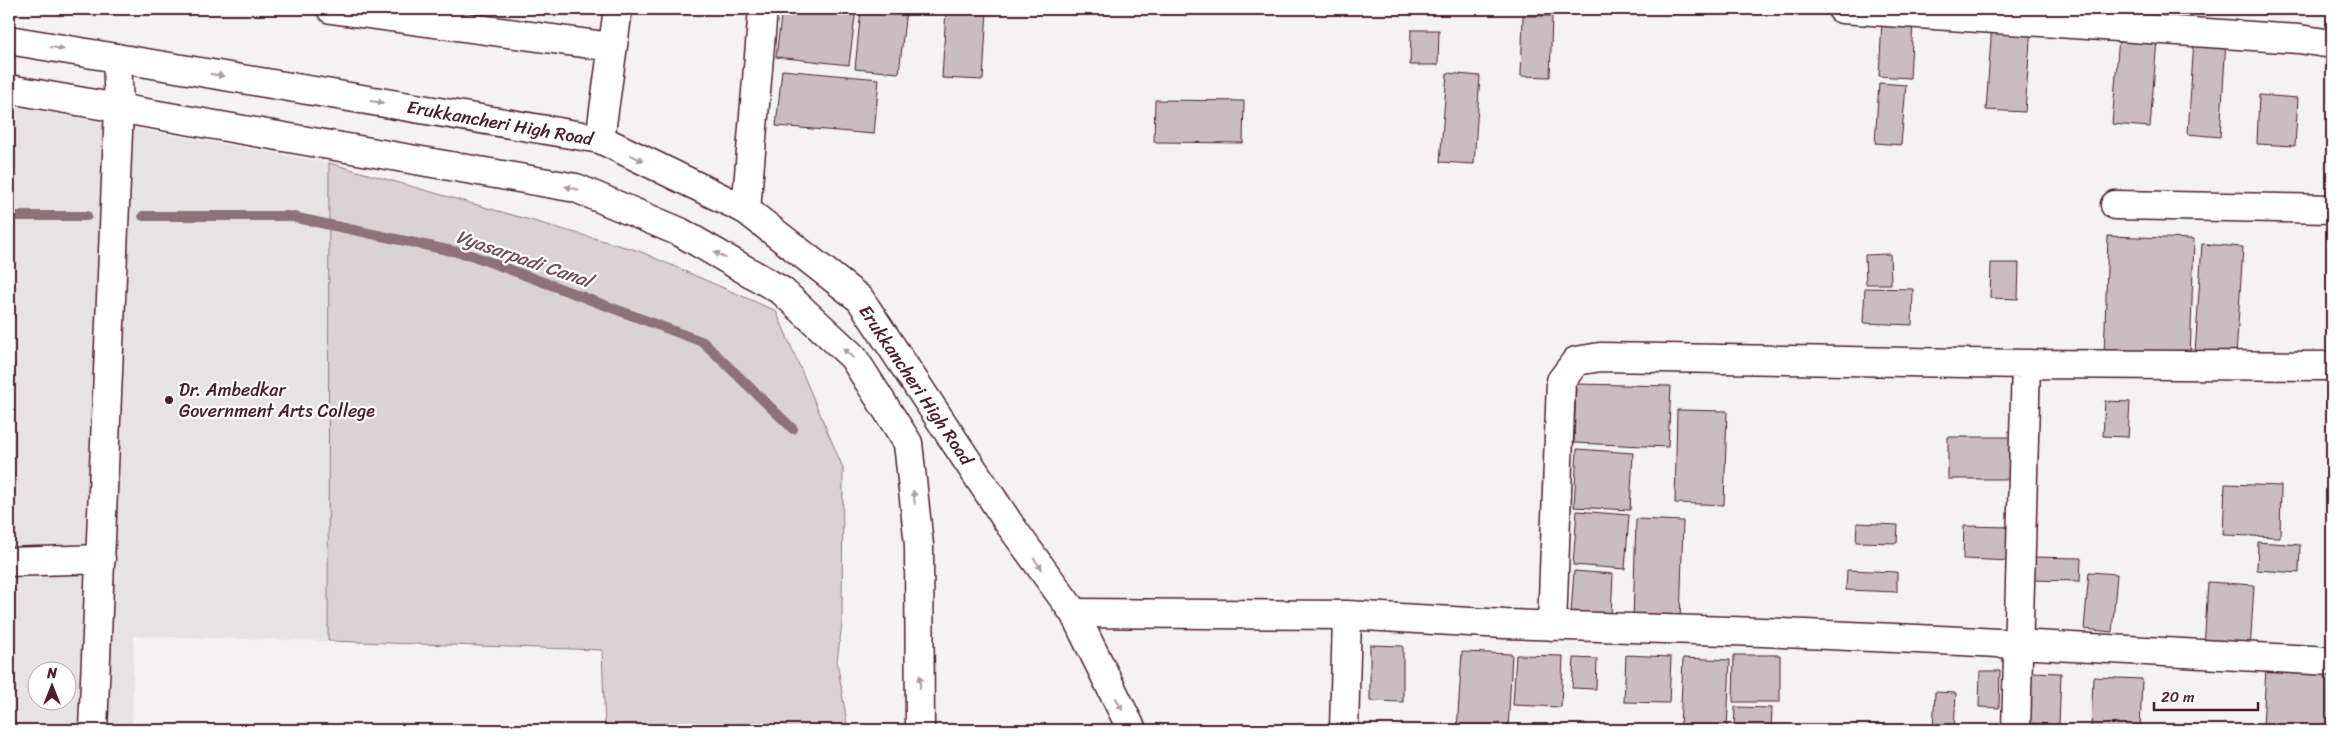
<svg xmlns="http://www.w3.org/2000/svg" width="2341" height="739" font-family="Sriracha,sans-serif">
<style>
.built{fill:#e7e2e3;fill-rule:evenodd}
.green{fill:#dbd2d5;stroke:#927880}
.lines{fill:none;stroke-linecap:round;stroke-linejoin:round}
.stream{stroke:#8d727a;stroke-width:10}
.building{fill:#cabdc1;stroke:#4a1f2b}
.minor-casing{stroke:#4a1f2b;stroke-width:31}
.major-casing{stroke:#4a1f2b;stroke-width:31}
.minor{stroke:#fff;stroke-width:28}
.major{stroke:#fff;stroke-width:28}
.oneway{fill:#ae9aa0}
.poi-dot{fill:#4a1f2b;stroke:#fff;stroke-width:2}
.labels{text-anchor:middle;stroke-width:4.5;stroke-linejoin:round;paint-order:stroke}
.street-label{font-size:18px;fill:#4a1f2b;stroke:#fff}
.poi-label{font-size:18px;fill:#4a1f2b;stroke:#fff;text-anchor:start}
.water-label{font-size:19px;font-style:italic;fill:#714f59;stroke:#fff}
</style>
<rect width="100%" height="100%" fill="#f4f2f2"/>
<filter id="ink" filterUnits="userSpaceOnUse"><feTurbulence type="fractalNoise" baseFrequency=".02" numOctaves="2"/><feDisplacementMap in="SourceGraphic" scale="10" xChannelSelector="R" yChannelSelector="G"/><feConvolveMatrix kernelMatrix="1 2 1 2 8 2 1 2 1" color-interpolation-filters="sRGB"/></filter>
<g filter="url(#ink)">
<path class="built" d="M9 106 329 163 328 641 134 636 132 730H9ZM38 672H68V702H38Z"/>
<path class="green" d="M329 163 639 251 776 311 843 468 842 624 837 661 848 730H605L602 650 328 641Z"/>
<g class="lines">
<path class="stream" d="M9 216H87
M143 216H288L471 255 703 342 793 429"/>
</g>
<path class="building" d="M782 9H856L849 65 776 57Z
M861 9 906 10 899 73 855 69Z
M946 9H987L983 80 942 78Z
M1523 16H1552L1550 77 1521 76Z
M1882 21 1913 22 1910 78 1879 76Z
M1992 24 2031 26 2025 112 1986 110Z
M1411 30H1439L1438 65H1410Z
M2119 37 2157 40 2150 127 2112 124Z
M2194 39 2226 41 2220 137 2188 134Z
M782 70 879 79 874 134 776 126Z
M1447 73 1480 76 1474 164 1440 162Z
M1879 83 1906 85 1901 145 1875 143Z
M2259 95 2298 98 2295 146 2257 144Z
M1155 100 1244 101 1243 143 1154 142Z
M2108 236 2194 239 2190 359 2104 357Z
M2202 244 2243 247 2236 356 2195 354Z
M1890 254 1891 284H1866L1865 255Z
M1991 263H2019L2018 299 1990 298Z
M1865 288 1913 289 1912 325 1863 323Z
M1576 384 1671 386 1668 447 1574 443Z
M2105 401 2130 402 2128 437 2103 436Z
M1677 410 1727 411 1724 505 1675 503Z
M1948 437H2012V479H1948Z
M1577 449 1633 453 1630 510 1574 507Z
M2225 484 2281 486 2280 537 2223 535Z
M1577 511 1629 515 1625 569 1573 565Z
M1636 519 1683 521 1680 623 1633 621Z
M1857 523 1898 525 1897 543 1856 542Z
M1964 526 2013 527 2012 561 1963 559Z
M2258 542 2300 545 2299 573 2257 570Z
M2029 557 2081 558 2080 581 2028 580Z
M1847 570 1897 572V592L1846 590Z
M1574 571 1613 574 1611 616 1571 613Z
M2089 572 2117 574 2112 632 2084 629Z
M2208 582 2254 585 2250 651 2204 649Z
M1370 645 1403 646V702L1370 701Z
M1462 652 1512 654 1508 730H1457Z
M1516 655 1563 656 1561 707 1513 705Z
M1626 655 1671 657 1669 703 1624 702Z
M1734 655H1780V702H1733Z
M1574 658 1597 659 1596 689 1572 688Z
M1683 658 1730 660 1727 730H1680Z
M2266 666 2332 670 2330 730H2263Z
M1980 671H2000L1999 708 1979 707Z
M2030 672 2061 673 2059 725 2029 723Z
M2093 677 2142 679 2140 730H2091Z
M1935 692 1956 693 1954 730H1933Z
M1735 707 1772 708 1771 730H1734Z
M2020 727 2064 729 2020 730Z"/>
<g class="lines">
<defs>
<path id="minor" d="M331 9 612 47
M1842 9 2299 39 2332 44
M600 139 618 9
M2115 205 2332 209
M746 210 763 9
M9 562 101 559
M1074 613 1347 615 1505 624 1762 632 1961 641 2332 661
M1552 626 1561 381 1576 361 1600 357 2026 364 2332 366
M93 730 119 108 117 58
M1344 730 1347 615
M2016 730 2026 364"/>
<path id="major" d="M9 40 600 139 746 210 860 299 1010 525 1074 613 1132 730
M9 89 576 188 680 232 782 291 853 357 908 443 919 545 920 730"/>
</defs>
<use href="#minor" class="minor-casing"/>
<use href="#major" class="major-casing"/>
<use href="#minor" class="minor"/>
<use href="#major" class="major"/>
</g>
<defs><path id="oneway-solid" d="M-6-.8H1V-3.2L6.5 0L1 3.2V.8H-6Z" transform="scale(1.25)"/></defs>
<g class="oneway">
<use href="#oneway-solid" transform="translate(57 48) rotate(10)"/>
<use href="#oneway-solid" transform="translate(217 75) rotate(10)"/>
<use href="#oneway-solid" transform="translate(377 102) rotate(10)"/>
<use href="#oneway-solid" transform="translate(637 158) rotate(26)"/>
<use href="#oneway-solid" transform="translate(572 188) rotate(-167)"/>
<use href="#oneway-solid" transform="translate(720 255) rotate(-150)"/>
<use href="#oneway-solid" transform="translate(848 353) rotate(-135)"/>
<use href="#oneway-solid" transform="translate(914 497) rotate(-96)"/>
<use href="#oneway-solid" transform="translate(1038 564) rotate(54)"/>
<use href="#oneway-solid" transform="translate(920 682) rotate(-90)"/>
<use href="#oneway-solid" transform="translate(1119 704) rotate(63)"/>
</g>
</g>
<circle class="poi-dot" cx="169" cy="400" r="5"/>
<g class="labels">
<g class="street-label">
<text transform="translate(500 123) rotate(10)" y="6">Erukkancheri High Road</text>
<text transform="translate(916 385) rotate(56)" y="6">Erukkancheri High Road</text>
</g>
<g class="poi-label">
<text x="179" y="396">Dr. Ambedkar<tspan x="179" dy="21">Government Arts College</tspan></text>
</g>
<g class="water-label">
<text transform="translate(524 258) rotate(19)" y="7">Vyasarpadi Canal</text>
</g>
</g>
<rect width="2341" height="739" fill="none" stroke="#fff" stroke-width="30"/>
<rect x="15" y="15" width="2311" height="709" fill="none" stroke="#4a1f2b" stroke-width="2" filter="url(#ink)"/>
<g transform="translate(52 686)"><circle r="24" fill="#ffffff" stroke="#b7a5aa"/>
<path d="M0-4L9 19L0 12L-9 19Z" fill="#4a1f2b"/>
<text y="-8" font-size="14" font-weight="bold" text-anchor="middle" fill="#4a1f2b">N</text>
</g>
<path d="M2154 702v8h104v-8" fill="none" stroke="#4a1f2b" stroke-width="2.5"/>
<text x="2161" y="702" font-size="15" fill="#4a1f2b" stroke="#ffffff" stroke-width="4" paint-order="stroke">20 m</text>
</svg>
